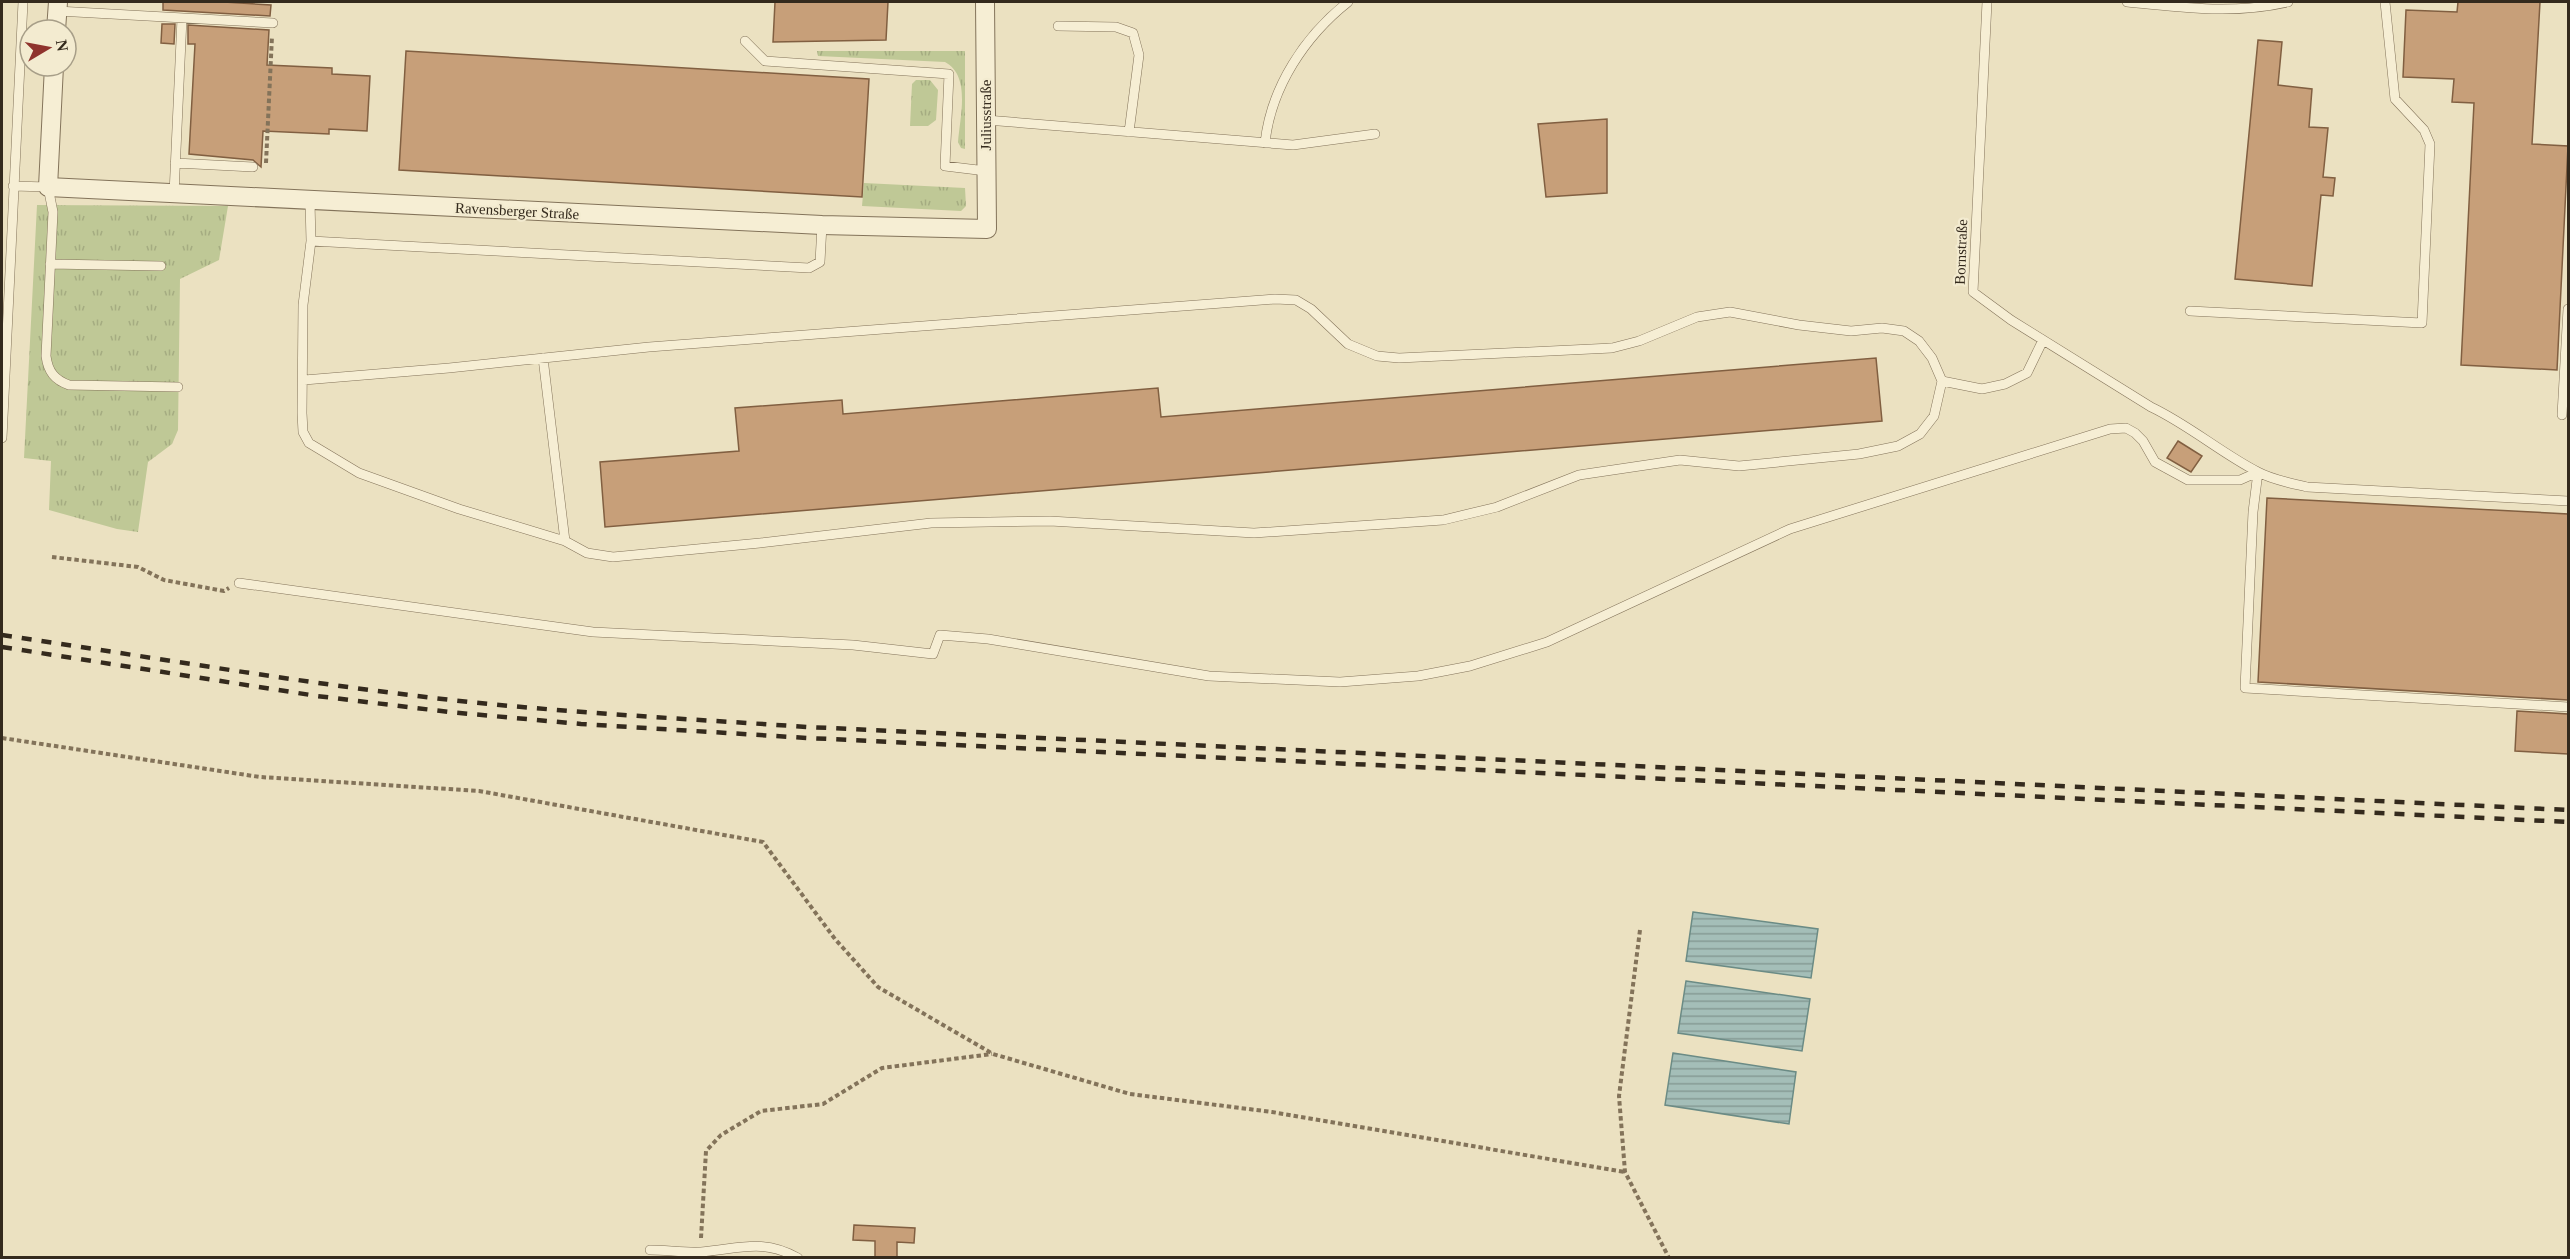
<svg xmlns="http://www.w3.org/2000/svg" width="2570" height="1259" font-family="'Times New Roman',serif">
<style>
.grass{fill:url(#grass-tufts)}
.water{fill:url(#water-rules);stroke:#6b8b85;stroke-width:1.5}
.building{fill:#c79f79;stroke:#815f41;stroke-width:1.5}
.lines{fill:none;stroke-linecap:round;stroke-linejoin:round}
.lane-casing{stroke:#83735a;stroke-width:10}
.street-casing{stroke:#83735a;stroke-width:20}
.path{stroke:#83735a;stroke-width:4;stroke-dasharray:4.5 3;stroke-linecap:butt}
.lane{stroke:#f6eed4;stroke-width:9}
.street{stroke:#f6eed4;stroke-width:18}
.rail{stroke:#342a1d;stroke-width:4.5;stroke-dasharray:10 10;stroke-linecap:butt}
.labels{text-anchor:middle;stroke-width:4.5;stroke-linejoin:round;paint-order:stroke}
.street-label{font-size:15px;fill:#342a1d;stroke:#f3ebd0}
</style>
<defs>
<pattern id="grass-tufts" width="24" height="20" patternUnits="userSpaceOnUse" patternTransform="scale(1.5)"><rect width="24" height="20" fill="#bfc896"/><path d="M3 7l-1-3M5 7V3M7 7l1-3M15 17l-1-3M17 17v-4M19 17l1-3" fill="none" stroke="#a5ac81"/></pattern>
<pattern id="water-rules" width="6" height="5" patternUnits="userSpaceOnUse" patternTransform="scale(1.5)"><rect width="6" height="5" fill="#a4beb8"/><path d="M0 2.5h6" fill="none" stroke="#869b95"/></pattern>
</defs>
<rect width="100%" height="100%" fill="#ebe1c1"/>
<path class="grass" d="M817 51H965V149L961 148 958 142C960 116 971 76 945 62L818 56Z
M916 80H930L938 90 936 120 928 126H910L912 84Z
M864 183 965 188 966 206 961 211 862 206Z
M37 205 228 206 219 260 180 279 178 430 172 444 148 462 138 532 117 529 49 510 51 461 24 458Z"/>
<path class="water" d="M1693 912 1818 929 1811 978 1686 961Z
M1686 981 1810 999 1802 1051 1678 1033Z
M1673 1053 1796 1072 1789 1124 1665 1105Z"/>
<path class="building" d="M163 2H224L271 5 270 16 163 10Z
M775 2H888L886 40 773 42Z
M2458 2H2540L2532 144 2568 146 2557 370 2461 365 2474 103 2452 102 2454 79 2403 77 2406 10 2457 12Z
M162 24H175L174 44 161 43Z
M188 25 269 30 267 65 332 68V74L370 76 367 131 329 129V134L263 131 261 167 253 160 189 154 195 44H188Z
M2258 40 2282 42 2278 85 2312 89 2309 127 2328 128 2323 177 2335 178 2333 196 2321 195 2312 286 2235 279Z
M406 51 869 79 862 197 399 170Z
M1607 119V193L1546 197 1538 124Z
M1876 358 1882 421 605 527 600 462 739 451 735 408 842 400 843 414 1158 388 1161 417Z
M2178 441 2202 456 2191 472 2167 458Z
M2267 498 2568 514V700L2258 682Z
M2517 711 2568 714V754L2515 751Z
M854 1225 915 1228 914 1243 897 1242V1257H875V1241L853 1240Z"/>
<g class="lines">
<defs>
<path id="lane" d="M1987 2 1973 292 2011 320 2151 407C2189 425 2221 453 2258 472 2273 480 2290 483 2307 487L2568 501
M2127 2C2182 7 2232 15 2288 2
M57 11 273 23
M1058 26 1116 27 1133 33 1139 55 1129 132
M745 41 765 61 949 74 945 166 986 171
M986 120 1293 145 1375 134
M1265 143C1271 87 1305 36 1348 2
M175 163 253 167
M13 186 48 187 53 212 46 356C48 372 55 380 69 385L178 387
M174 194 182 18
M310 202 311 241 809 268 820 262 822 225
M311 241 303 305 302 413 303 432 309 443 359 473 459 509 565 541 587 553 613 557 760 543 931 523 1050 521 1254 533 1443 520 1497 507 1579 475 1680 460 1739 466 1859 454 1898 446 1920 434 1934 416 1942 381
M50 264 161 266
M2190 311 2422 323 2430 144 2424 130 2395 99 2385 2
M543 358 565 541
M304 380 449 368 649 347 1275 299 1296 300 1311 309 1348 344 1377 356 1399 358 1612 348 1639 341 1697 317 1730 312 1799 325 1851 331 1882 328 1904 331 1919 341 1932 358 1942 381 1982 389 2005 384 2027 373 2043 340
M2562 415 2568 309
M2 438 23 2
M2258 472 2253 512 2245 688 2568 707
M239 583 593 632 853 645 933 654 940 635 988 639 1209 676 1340 682 1418 676 1470 666 1547 642 1790 529 2110 429 2126 428 2135 433 2143 441 2155 462 2188 480H2240L2258 472
M650 1250C666 1250 685 1253 701 1252 739 1249 762 1238 798 1258"/>
<path id="street" d="M56 30 58 2
M54 66 48 187 822 225 987 229 985 2"/>
</defs>
<use href="#lane" class="lane-casing"/>
<use href="#street" class="street-casing"/>
<path class="path" d="M266 163 272 36
M52 557 138 567 164 580 224 591 229 588
M2 738 260 777 479 791 763 842 835 939 878 987 993 1054 1130 1094 1272 1112 1625 1172
M1640 930 1619 1096 1625 1172 1669 1258
M701 1238 706 1151 721 1135 761 1111 823 1104 882 1068 992 1054"/>
<use href="#lane" class="lane"/>
<use href="#street" class="street"/>
<path class="rail" d="M2 635C151 657 301 683 451 700 570 713 689 719 808 727L2568 810
M2 647 317 696 449 712 581 724 808 738 2568 822"/>
</g>
<g class="labels">
<g class="street-label">
<text transform="translate(986 115) rotate(-90)" y="5">Juliusstraße</text>
<text transform="translate(517 211) rotate(3)" y="5">Ravensberger Straße</text>
<text transform="translate(1961 252) rotate(-88)" y="5">Bornstraße</text>
</g>
</g>
<rect width="2570" height="1259" fill="none" stroke="#342a1d" stroke-width="6"/>
<g transform="translate(48 48) rotate(80)"><circle r="28" fill="#f3ebd0" stroke="#a79e88" stroke-width="1.5"/>
<path d="M0-4.5L10 22L0 15L-10 22Z" fill="#8f332d"/>
<text y="-9" font-size="16" font-weight="bold" text-anchor="middle" fill="#342a1d">N</text>
</g>
</svg>
